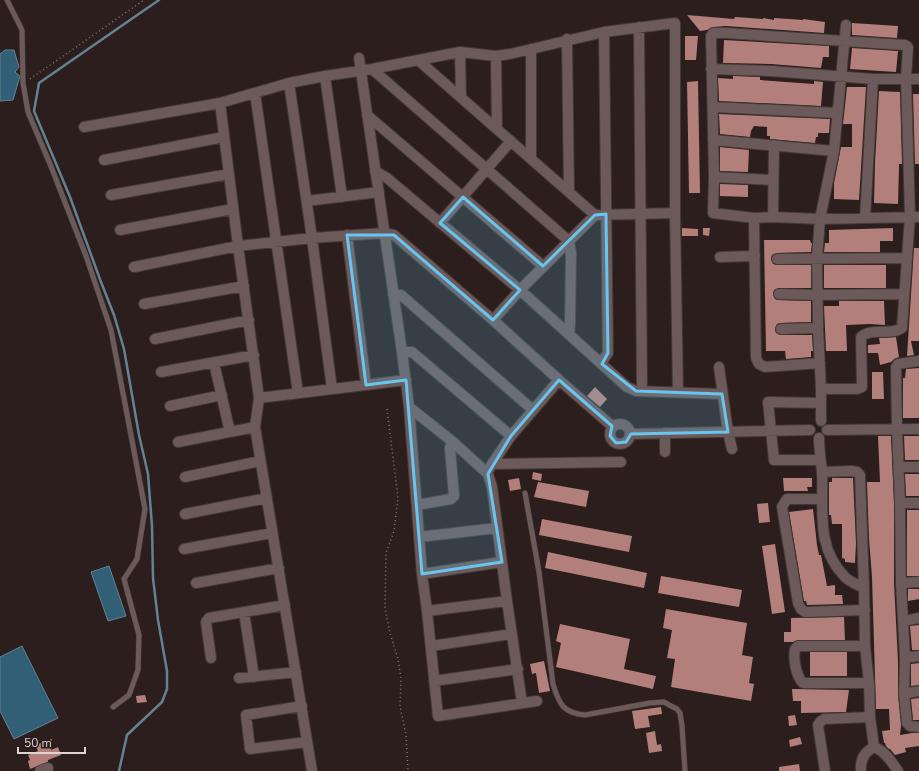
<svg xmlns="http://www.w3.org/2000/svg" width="919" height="771" font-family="'Nunito Sans',sans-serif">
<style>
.water{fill:#305f76;stroke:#648292}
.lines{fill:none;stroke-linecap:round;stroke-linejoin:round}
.stream{stroke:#648292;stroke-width:2.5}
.building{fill:#b27f7b}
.service-casing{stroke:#433938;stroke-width:6}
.minor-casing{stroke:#433938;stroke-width:12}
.path{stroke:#857a79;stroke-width:1.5;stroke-dasharray:1 3;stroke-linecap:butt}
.service{stroke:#6b5a59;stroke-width:5}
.minor{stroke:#6b5a59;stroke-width:10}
.marked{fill:#68c4f0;fill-opacity:0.2;stroke:#68c4f0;stroke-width:3;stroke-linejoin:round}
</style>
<rect width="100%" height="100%" fill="#2b1e1c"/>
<path class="water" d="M5 50H14L19 67 15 72 20 76 13 100 0 101V54Z
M109 566 126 616 108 621 91 572Z
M22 646 58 718 14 739 0 711V657Z"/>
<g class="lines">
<path class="stream" d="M119 771 127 735 162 702 167 689V671L158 620 153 578 152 526 148 474 139 435 124 349 114 315 101 282 70 197 34 111 39 83 159 0"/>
</g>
<path class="building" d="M687 15 734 19 735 17 763 19V18L774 20V18L803 20V19L825 22 824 33 726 26 713 27 707 30 700 31Z
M852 23 898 26 897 38 852 35Z
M685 36H698L696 60H685Z
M724 40 829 46V57H823L821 68 771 64 723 63Z
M852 48 898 51 896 72 850 69Z
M733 76 760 77V80L814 84V81L823 82 821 106 719 101 718 78 733 79Z
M698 81 700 193H689L687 82Z
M847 87H866L859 200 834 199V183L841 147H852V124H843Z
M879 91 900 92 902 164H899V166L898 204 874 203 875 163Z
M913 94H919V164H915Z
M719 114 830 119 829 133H818V137H816L815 143 770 139V136H767V127L754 126 751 131 750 137 720 134Z
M720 147 749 150 748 172 720 171Z
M720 184 748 185V197L720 196Z
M682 228 698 229V236H682Z
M703 228H710L709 236 703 235Z
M893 228V241H880V252H824L825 243H829V230Z
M764 240H810L811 243H812L811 252 777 253 772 255 771 259 773 264 777 265H811V288H779L774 290 773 294 775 299 778 300 811 301V322L780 323 777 324 775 329 776 333 781 335H812L813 351H811V357L786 359 785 351H766Z
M914 248H919V341H911L914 355 907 356Z
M824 265H886V288H824Z
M839 301H884L885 325 870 324 846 325 847 351H826L824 306H839Z
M896 337 899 357 894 359 891 362 880 365 878 353H868V345L880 344 879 338Z
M919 368V418H903V378H905L906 369Z
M872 372H883L884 399H872Z
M595 387 607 399 600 407 587 396Z
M878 436H891L894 503V583L898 661V694L901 725 900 735 912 733H919V746L905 748 906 752 895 755 890 749H889L886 746 885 743H884L882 731 890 730 889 709H876L872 577 869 539 867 482H880Z
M904 436H919V460H905Z
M533 472 542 474 541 481 532 479Z
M905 474H919V496H906Z
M519 478 521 489 510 491 508 480Z
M783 478H812V487H807L808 491H784Z
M832 478H853L856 543 855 563 845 562V559L842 558V524H832L831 515H829V482H832Z
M538 482 589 491 586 507 534 497Z
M768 503 770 522 759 523 757 504Z
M813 509 817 545 819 555H821L827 586 835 585V595H842L843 604 807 605 806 601H804L789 512Z
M907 510H919V576H907Z
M542 519 632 536 629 552 539 535Z
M775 544 785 612 772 614 762 546Z
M548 552 647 573 644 588 545 568Z
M661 576 742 590 739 607 658 593Z
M908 589H919V599L908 601Z
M666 609 747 623 742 655 753 657 749 683 754 684 751 701 671 687 675 659 667 658 672 630 663 628Z
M844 617 845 640H798L793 642H784V632H791V618Z
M560 624 630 639 624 669 656 676 653 689 556 667 561 643 556 641Z
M919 625V650H912L910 626Z
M810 652H847V676H810Z
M544 661 550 691 539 693 536 673 532 674 530 664Z
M919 663V685L911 686V664Z
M792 689 849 690 846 712 801 713V701H793Z
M145 695 147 702 137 703 136 696Z
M919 698V720H913L911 699Z
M661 707 662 714 648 716 650 727 635 729 632 711Z
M795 715 797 725 789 726 788 716Z
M655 731 657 745 661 744 662 751 649 753 646 733Z
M800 737 802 744 790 747 789 740Z
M52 739 51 750 58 747 61 755 48 760V762L30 769 28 761 30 760 28 755 38 751 35 745Z
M799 764 800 771H779V767Z"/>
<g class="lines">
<defs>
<path id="service" d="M7 0 22 30 23 83 28 112 50 164 86 256 111 330 145 509 137 559 124 579 139 635 138 670 129 695 113 707
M525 493 539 572 553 684C559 704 563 713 585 715L650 703 664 702 671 706 677 709 680 713 682 726 685 771"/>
<path id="minor" d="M639 27 642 391
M567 39 569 192
M460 52 461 97
M496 56 497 129
M359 58 402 352 409 407 453 442 488 474 492 487 507 601 522 703
M418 60 595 215
M372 69 569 241 571 253 570 324 569 334
M711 69 771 71 873 79 865 218
M325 76 342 197
M919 79H906L908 47 905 45 726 33H713L711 36 714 177 713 213 754 218 773 217 820 219 919 217
M289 83 312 238 332 389
M255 93 298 393
M713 107 837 113
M367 115 543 266
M84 127 220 103 289 83 325 76 372 69 460 52 496 56 510 54 604 32 675 23V213L678 392
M713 140 834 151
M531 159V49
M104 160 224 137
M375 171 387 178 520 290 627 387 636 391 722 394
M714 177 773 180
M111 195 229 174
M307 201 379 192
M773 217 774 145
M754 218 756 358 759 364 765 367 820 363
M440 223 511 141
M120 230 233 209
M347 235 366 385
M720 257 755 256
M777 259 907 258
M134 267 238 246 220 103
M393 294 401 295 533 410
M779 294 817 295 904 294
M144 304 244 286
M493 320 520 290 595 215 675 213
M781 329 818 328
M155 339 249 320
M402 352H412L511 436
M919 361 898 364 896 367 897 429 900 503 901 583 905 658 904 694 907 723 910 726 919 727
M214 363 230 432
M601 363 608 353 604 32
M719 367 728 432 732 449
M161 372 254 355
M821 389H857L862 387 861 337C872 327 890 336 902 328L910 216 906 79H873
M259 398 238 246 312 238 384 233 394 235 493 320 559 380 613 427
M170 406 222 395
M409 407 422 574 427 611 507 601
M821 421V389L818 328 817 258 820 219 834 151 846 25
M610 434a10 10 0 1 1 20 0a10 10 0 1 1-20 0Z
M827 430 919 429
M665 433V452
M630 434 810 430
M819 438C819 449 821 461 822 472 824 509 815 547 845 577 850 582 858 585 864 588L865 646 869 683 870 717
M178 442 255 427
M820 460H774L768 402 821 403
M492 464 621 462
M898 467H919
M490 468 492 464 511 436 559 380
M822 472 852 471 857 472 860 475 864 588
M185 477 260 461
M821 499H787L782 507 798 603 801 609 805 612 865 610
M900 503H919
M417 505 451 499 454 496 450 448 453 442
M185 514 267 498
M419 537 497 528
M184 549 272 533
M422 574 502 562
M196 583 279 568
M901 583 919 582
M427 611 438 716 537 701
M244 612 254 677
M904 621 919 618
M431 646 512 634
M865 646H798L795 649C793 659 796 676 803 683H869
M211 658 206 622 209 618 285 605
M905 658 919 656
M239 678 296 672
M434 681 518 669
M904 694 919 691
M302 706 246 715 250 749 307 742
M40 771 48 768
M312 771 255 427 259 398 406 380
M825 771 818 725 820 722 824 719 870 717 874 747C885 751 891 761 898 771
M861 771C860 760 864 752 874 747"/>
</defs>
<use href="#service" class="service-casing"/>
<use href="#minor" class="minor-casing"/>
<path class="path" d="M30 79 144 0
M387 409 398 498 394 531 386 553 385 608 390 633 398 659 401 679 400 706 406 735 408 771"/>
<use href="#service" class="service"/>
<use href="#minor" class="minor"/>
</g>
<path class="marked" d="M463 197 543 266 595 215 606 214 608 353 602 364 636 391 722 394 728 432 631 434 626 442 616 443 610 436 612 426 559 380 511 436 488 474 502 562 422 574 406 380 366 385 347 235H394L493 320 520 290 440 223Z"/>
<path d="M18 747v6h67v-6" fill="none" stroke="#ddd3d3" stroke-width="2"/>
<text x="24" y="747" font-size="12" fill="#ddd3d3" stroke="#2b1e1c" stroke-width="3" paint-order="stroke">50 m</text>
</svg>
